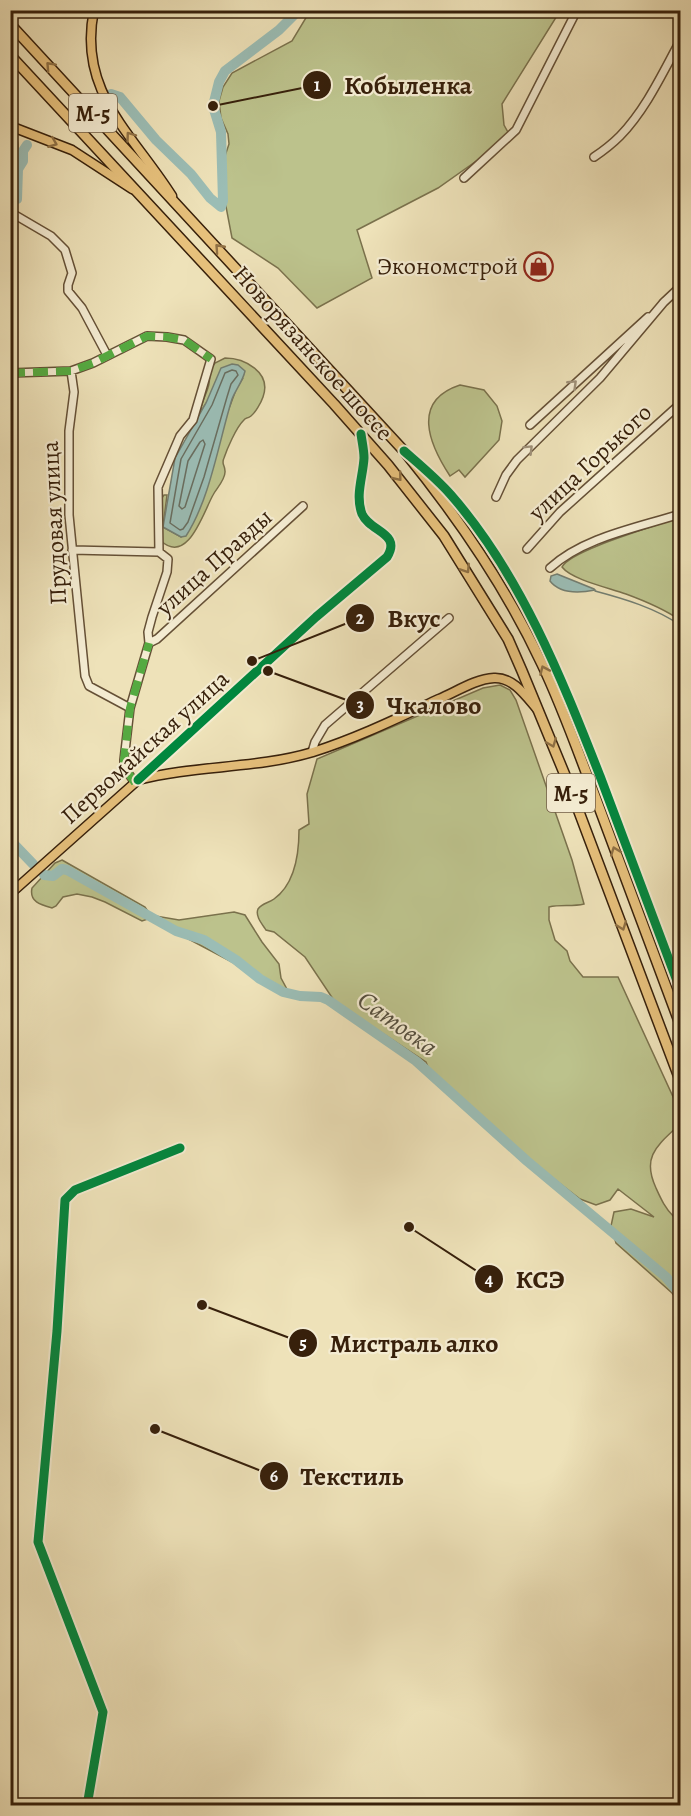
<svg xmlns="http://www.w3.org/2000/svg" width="691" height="1816" font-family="Alegreya,serif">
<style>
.green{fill:#bcc28c;stroke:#7a714c;stroke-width:1.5}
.water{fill:#9bbdb5;stroke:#737e71;stroke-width:1.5}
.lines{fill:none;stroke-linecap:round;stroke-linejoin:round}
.shore{stroke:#696e60;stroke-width:1.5}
.stream{stroke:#737e71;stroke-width:1.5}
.river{stroke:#9bbdb5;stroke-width:10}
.minor-casing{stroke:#655036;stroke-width:10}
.major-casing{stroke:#37200b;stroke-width:11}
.highway-casing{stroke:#37200b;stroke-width:12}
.minor{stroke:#f4ecd2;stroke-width:7}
.major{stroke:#e7c17c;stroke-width:8}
.highway{stroke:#e7c17c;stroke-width:9}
.quiet{stroke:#55aa41;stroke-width:8;stroke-dasharray:15 8;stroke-linecap:butt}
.cycleway-casing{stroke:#f4ecd2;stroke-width:13}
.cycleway{stroke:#00873e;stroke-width:9}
.oneway{stroke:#8f7044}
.oneway2{stroke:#9f9078}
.labels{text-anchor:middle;stroke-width:4.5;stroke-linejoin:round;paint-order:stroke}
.shield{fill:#f4ecd2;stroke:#705d47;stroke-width:1.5}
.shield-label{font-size:22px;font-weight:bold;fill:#37200b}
.poi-label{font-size:24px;fill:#37200b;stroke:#f4ecd2;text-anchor:end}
.street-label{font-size:24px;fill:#37200b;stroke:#f4ecd2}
.water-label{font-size:26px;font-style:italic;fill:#554f3e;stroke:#f4ecd2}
.leader{fill:none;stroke:#37200b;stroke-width:2}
.callout-dot{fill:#37200b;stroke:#f4ecd2;stroke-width:2}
.mark-label{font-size:18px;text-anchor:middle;font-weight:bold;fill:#fff}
.callout-label{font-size:26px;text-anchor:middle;font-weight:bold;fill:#37200b;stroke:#f4ecd2;stroke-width:4.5;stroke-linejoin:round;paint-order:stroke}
</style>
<rect width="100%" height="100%" fill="#eee2b9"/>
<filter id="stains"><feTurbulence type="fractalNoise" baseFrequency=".00333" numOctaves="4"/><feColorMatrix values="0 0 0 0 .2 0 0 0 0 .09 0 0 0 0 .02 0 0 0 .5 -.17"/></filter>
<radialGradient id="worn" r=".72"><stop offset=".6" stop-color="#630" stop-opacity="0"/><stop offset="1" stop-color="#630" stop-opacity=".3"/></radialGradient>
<path class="green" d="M310 11H560L502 104 504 125 509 134 482 157 438 188 357 230 372 278 317 308 278 268 232 238 223 191V162L229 144 228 134 221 118 219 101 223 87 232 73 292 41Z
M11 136 17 138C19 150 17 185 11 193Z
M225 358C244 358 272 372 263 397 261 403 255 413 251 416 246 420 247 416 243 421 236 428 227 449 224 458 221 464 225 465 225 471 226 479 216 489 213 495 203 513 188 565 161 541L159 502 164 495H167L163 527 181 537 237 387 243 378 206 403 200 413C202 396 212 389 209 371L215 363Z
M460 385 484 390 497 406 502 421 499 440 465 477 459 470 450 476C429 444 411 401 460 385Z
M680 517V620C664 609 645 601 626 594 610 588 572 580 562 567 570 550 659 525 680 517Z
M500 685 510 690 516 700 572 860 584 904C572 907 561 904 549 907V920L555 940 567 951 570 961 583 977H618L680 1112V1124C658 1145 641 1156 656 1188 661 1199 665 1208 674 1217L680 1216V1304L672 1293 616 1243 611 1226 614 1212 631 1209 654 1217 618 1189 610 1200 596 1205 580 1199 532 1162 477 1113 452 1090 430 1072 426 1062 335 1002 305 957 274 932 266 930C262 924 255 916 258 909 262 903 269 903 274 899 295 884 299 854 299 830L309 824 307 794 317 759 483 688Z
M62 860 145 907 149 913 148 919 142 921 105 902 92 897 77 894 63 897 56 906 52 908C41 905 29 902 32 888L55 863Z
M234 912 245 915 262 942 279 964 281 978 288 991 277 992 258 981 232 962 154 921 156 916 179 920Z"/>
<path class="water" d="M232 364 238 365 245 371C243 381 236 389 232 399 219 441 210 499 186 536L181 537 163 527 175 458 206 403 221 368Z
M557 574 594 589 595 590C580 593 560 594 550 581L551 576Z"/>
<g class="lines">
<path class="shore" d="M232 370 236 371 238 375 231 384 227 397 204 477 188 522 183 529 180 530 170 523 181 459 212 405 225 373Z
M203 440 205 444 185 507 182 509 179 506 188 461 200 442Z"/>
<path class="stream" d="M595 591C625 599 655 608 680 625"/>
<path class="river" d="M111 94 120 97 156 140 191 174 210 198 221 207 223 201 221 132 213 106 219 82 225 71 279 30 299 10
M10 201 17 199 18 169 23 161V151L27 145
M10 840 33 864
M44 875 53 876 62 869 67 870 176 931 204 940 236 960 260 979 283 992 300 996 321 997 328 1000 416 1061 527 1161 666 1277 680 1294"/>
<defs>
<path id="minor" d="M671 10 680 16
M594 157C603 151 612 144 620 136 646 109 662 74 680 41
M464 178 516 130 577 10
M10 212 51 236 65 250 72 273 68 285V291L82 308 107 355
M663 303 680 287
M71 371 74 392 69 431V515L85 676 89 686 130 708
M10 373 71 371 93 363 147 336 167 337 184 340 211 359 193 420 180 436 158 487 159 552
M530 425 648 317
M417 463C509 543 555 662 598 773 626 845 653 917 680 989
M496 497 506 475 517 460 600 378 664 302
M527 549 560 512 680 404
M72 550 159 552
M550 568C584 537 637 528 680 514
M149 643 157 639 303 506
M312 752 315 742 325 725 449 618
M139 779 316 617 387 557C402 533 370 532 362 514 355 495 363 477 364 458 364 450 362 442 361 434
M135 783 124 767V760L130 708 149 643 148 632 152 617 167 572 168 559 159 552
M87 1806 103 1712 38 1542 57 1331 65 1200 75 1190 180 1148"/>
<path id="major" d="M94 10C77 92 133 134 172 196
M10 126 72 150 132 189
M10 894 138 780C195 765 256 769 313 752 357 738 398 718 439 699 456 692 475 679 494 678 513 677 526 696 537 709"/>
<path id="highway" d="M10 24 404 451C458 517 506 587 542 664 564 710 581 759 599 807 626 879 653 952 680 1024
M10 55 334 404 388 465 444 536 508 639 522 671 567 780 680 1080"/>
</defs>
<use href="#minor" class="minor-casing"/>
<use href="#major" class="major-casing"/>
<use href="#highway" class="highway-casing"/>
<use href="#minor" class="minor"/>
<use href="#major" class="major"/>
<use href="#highway" class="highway"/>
<path class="quiet" d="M10 373 71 371 93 363 147 336 167 337 184 340 211 359
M135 783 124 767V760L130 708 149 643"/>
<defs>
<path id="cycleway" d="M404 451C420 465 437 479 451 495 521 575 561 677 600 776 627 847 653 918 680 989
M138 780 316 617 387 557C402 533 370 532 362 514 355 495 363 477 364 458 364 450 362 442 361 434
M87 1806 103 1712 38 1542 57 1331 65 1200 75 1190 180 1148"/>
</defs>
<use href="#cycleway" class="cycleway-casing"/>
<use href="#cycleway" class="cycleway"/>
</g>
<defs><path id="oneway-chevron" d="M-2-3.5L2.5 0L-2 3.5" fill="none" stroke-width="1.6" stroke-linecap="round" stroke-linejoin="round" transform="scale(1.5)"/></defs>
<g class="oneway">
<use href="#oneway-chevron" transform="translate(50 66) rotate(-133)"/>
<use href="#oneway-chevron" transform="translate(130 136) rotate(-126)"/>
<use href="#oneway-chevron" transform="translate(53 143) rotate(22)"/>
<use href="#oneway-chevron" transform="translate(219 248) rotate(-132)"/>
<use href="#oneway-chevron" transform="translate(398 477) rotate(51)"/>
<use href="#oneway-chevron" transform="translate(466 569) rotate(57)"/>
<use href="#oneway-chevron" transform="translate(544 670) rotate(-114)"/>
<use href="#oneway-chevron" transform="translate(552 743) rotate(68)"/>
<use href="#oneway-chevron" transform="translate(615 851) rotate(-111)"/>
<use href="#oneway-chevron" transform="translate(622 926) rotate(69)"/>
</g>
<g class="oneway2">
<use href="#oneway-chevron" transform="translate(573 384) rotate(-44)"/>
<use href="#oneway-chevron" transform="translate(529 449) rotate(-45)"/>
</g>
<defs>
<symbol id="shop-ring" viewBox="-11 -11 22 22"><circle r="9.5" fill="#f4ecd2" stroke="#8f2418" stroke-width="1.5"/><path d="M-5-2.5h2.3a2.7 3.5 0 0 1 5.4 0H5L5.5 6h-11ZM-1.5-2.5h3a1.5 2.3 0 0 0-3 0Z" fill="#8f2418"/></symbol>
</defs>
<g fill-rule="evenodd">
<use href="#shop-ring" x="522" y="250" width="33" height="33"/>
</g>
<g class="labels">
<g class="shield">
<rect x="69" y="94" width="48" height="38" rx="4.5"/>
<rect x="547" y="774" width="48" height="38" rx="4.5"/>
</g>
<g class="shield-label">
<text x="93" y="121">М-5</text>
<text x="571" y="801">М-5</text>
</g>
<g class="poi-label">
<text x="518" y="274">Экономстрой</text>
</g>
<g class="street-label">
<text transform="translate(313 353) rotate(48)" y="8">Новорязанское шоссе</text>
<text transform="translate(590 462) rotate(-43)" y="8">улица Горького</text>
<text transform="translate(54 523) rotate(-93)" y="8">Прудовая улица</text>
<text transform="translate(214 562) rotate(-42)" y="8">улица Правды</text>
<text transform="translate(145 747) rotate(-42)" y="8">Первомайская улица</text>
</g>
<g class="water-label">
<text transform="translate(398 1023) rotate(36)" y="9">Сатовка</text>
</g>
</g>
<path class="leader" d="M213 106L317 85M252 661L360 618M268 671L360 705M409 1227L489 1279M202 1305L303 1343M155 1429L274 1476"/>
<g class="callout-dot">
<circle cx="213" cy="106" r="6"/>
<circle cx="252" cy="661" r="6"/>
<circle cx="268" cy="671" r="6"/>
<circle cx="409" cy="1227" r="6"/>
<circle cx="202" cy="1305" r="6"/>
<circle cx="155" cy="1429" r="6"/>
<circle cx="317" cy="85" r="15"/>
<circle cx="360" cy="618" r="15"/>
<circle cx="360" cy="705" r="15"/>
<circle cx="489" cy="1279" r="15"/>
<circle cx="303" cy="1343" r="15"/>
<circle cx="274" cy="1476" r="15"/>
</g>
<g class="mark-label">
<text x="317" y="91">1</text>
<text x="360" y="624">2</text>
<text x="360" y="711">3</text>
<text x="489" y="1285">4</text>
<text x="303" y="1349">5</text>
<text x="274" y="1482">6</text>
</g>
<g class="callout-label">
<text x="408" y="94">Кобыленка</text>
<text x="414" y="627">Вкус</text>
<text x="434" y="714">Чкалово</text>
<text x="540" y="1288">КСЭ</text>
<text x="414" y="1352">Мистраль алко</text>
<text x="352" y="1485">Текстиль</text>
</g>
<rect width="691" height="1816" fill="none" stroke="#eee2b9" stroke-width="36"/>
<rect x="12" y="12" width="667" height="1792" fill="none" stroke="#37200b" stroke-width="3"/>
<rect x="18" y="18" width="655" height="1780" fill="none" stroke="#37200b" stroke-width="1.5"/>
<rect width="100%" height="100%" filter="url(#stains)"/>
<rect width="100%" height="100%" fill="url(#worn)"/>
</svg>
